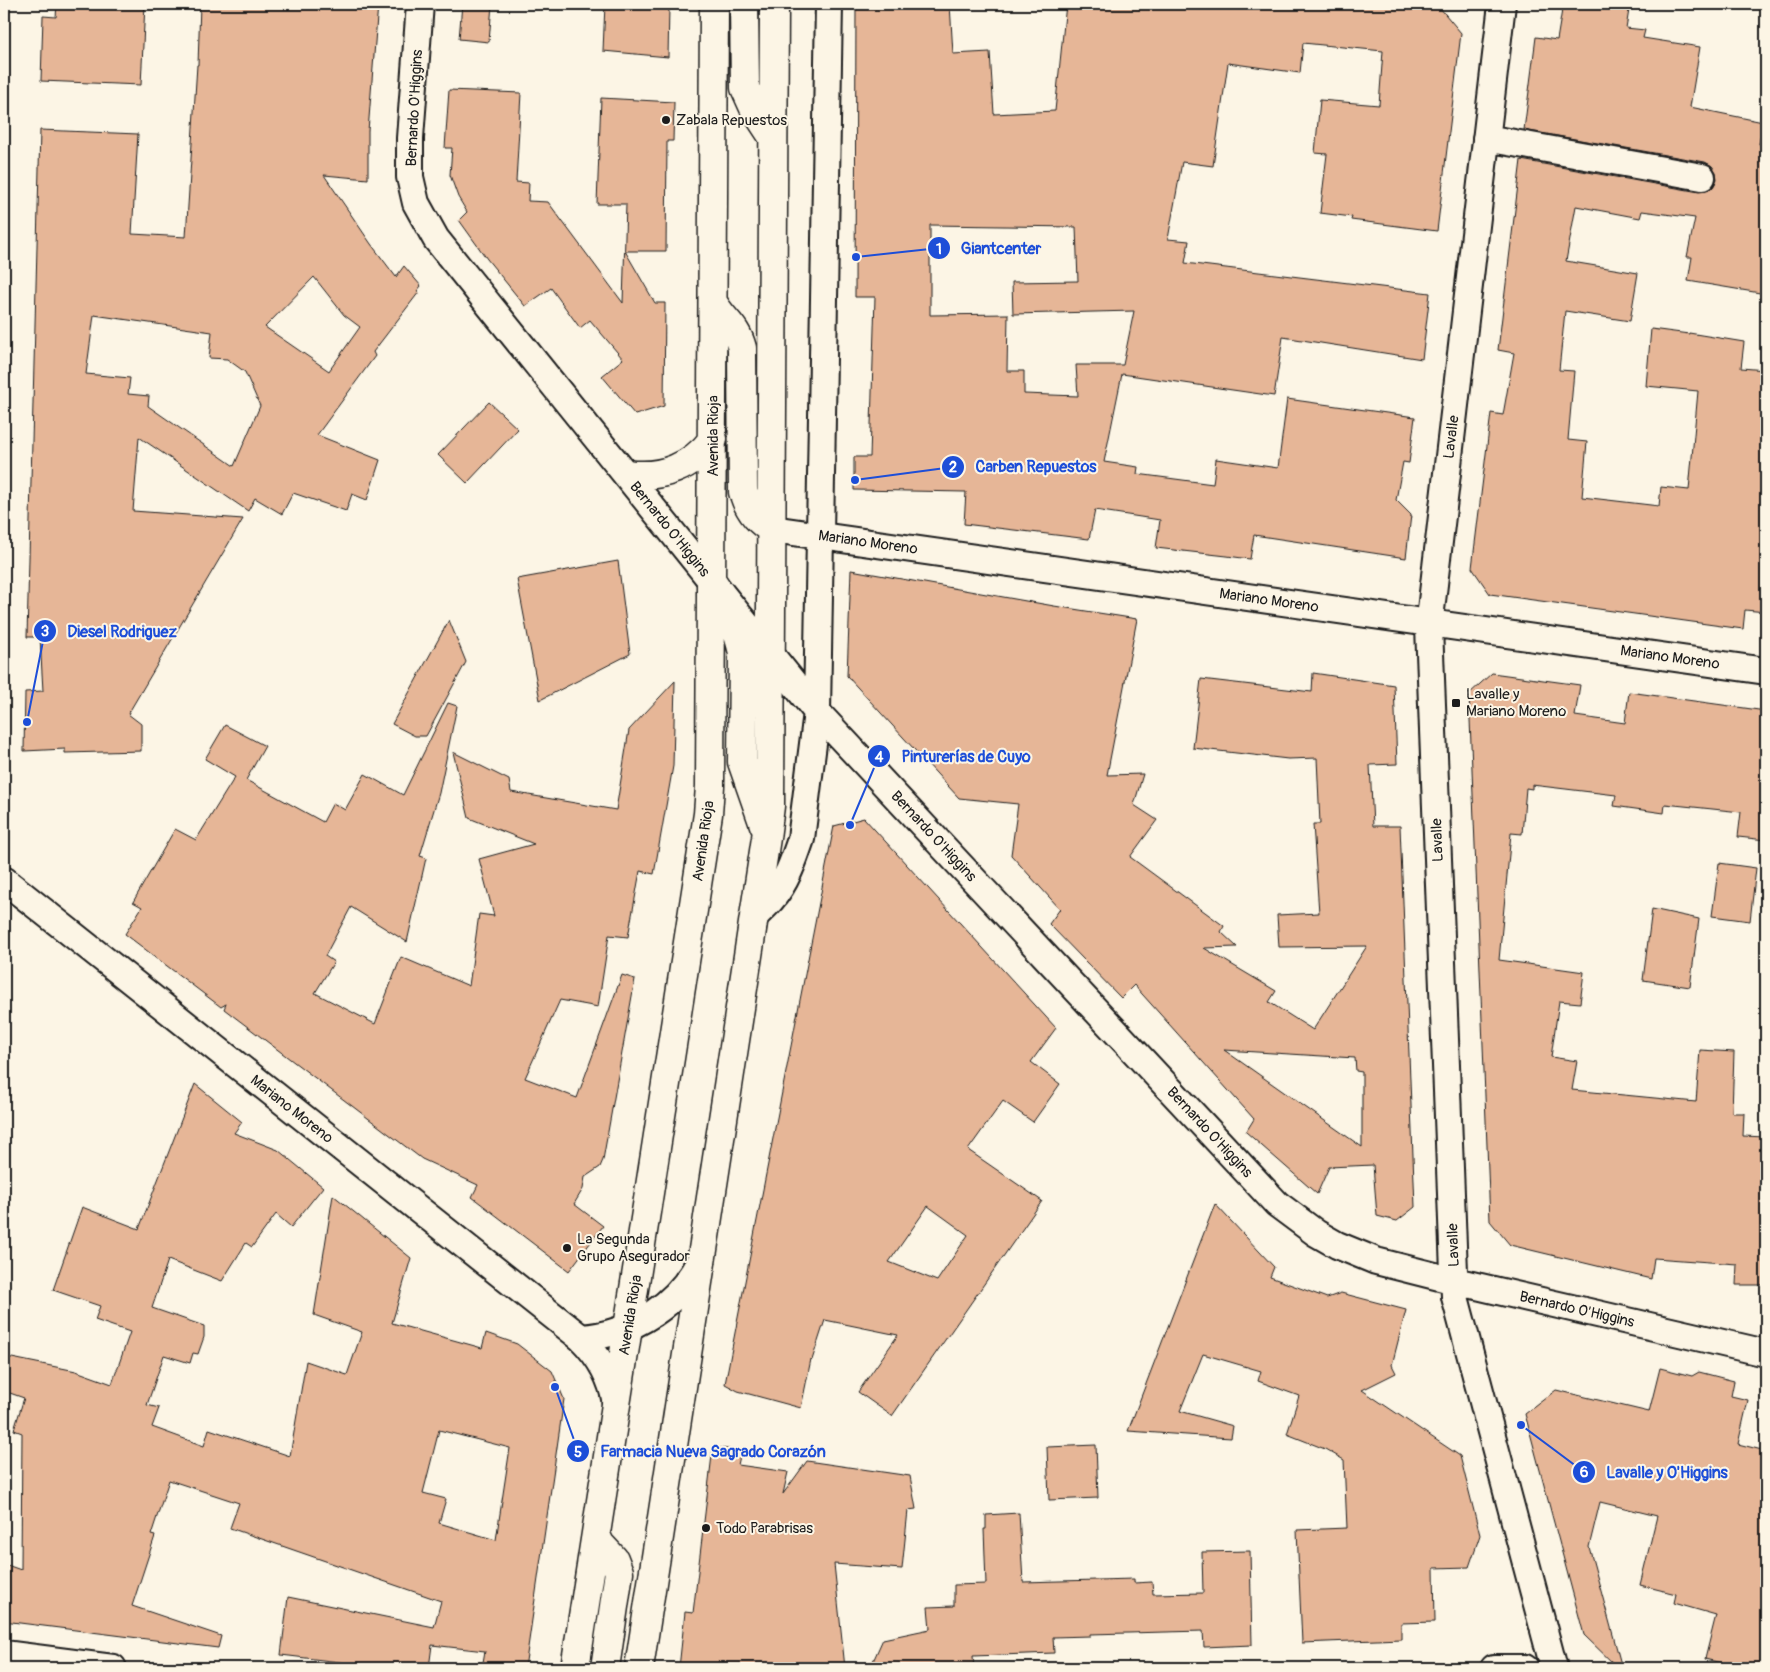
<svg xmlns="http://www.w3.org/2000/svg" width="1770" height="1672" font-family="Pangolin,sans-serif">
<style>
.building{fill:#e6b697;stroke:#1c1c1c;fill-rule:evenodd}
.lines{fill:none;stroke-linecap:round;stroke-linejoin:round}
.minor-casing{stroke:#1c1c1c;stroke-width:30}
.secondary-casing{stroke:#1c1c1c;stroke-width:31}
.minor{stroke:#fcf5e5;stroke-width:26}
.secondary{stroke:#fcf5e5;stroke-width:28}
.poi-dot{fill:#1c1c1c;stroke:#fcf5e5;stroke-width:2}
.labels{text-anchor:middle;stroke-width:4;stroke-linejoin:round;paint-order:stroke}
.street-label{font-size:15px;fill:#1c1c1c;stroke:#fcf5e5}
.poi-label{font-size:15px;fill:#1c1c1c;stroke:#fcf5e5;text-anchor:start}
.leader{fill:none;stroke:#1d4ed8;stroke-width:2}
.callout-dot{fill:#1d4ed8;stroke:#fcf5e5;stroke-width:2}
.mark-label{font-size:15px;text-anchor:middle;font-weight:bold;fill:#fff}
.callout-label{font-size:16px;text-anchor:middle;font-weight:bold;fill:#1d4ed8;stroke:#fcf5e5;stroke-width:4;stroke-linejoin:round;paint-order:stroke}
</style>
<rect width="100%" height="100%" fill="#fcf5e5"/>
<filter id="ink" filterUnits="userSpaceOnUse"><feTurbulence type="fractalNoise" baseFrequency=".02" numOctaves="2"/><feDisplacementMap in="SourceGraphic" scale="10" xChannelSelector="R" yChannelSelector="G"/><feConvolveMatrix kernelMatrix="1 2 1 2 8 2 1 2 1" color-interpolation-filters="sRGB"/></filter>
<g filter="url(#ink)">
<path class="building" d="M57 4H145L141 85 41 81 43 16 56 17Z
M200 4H378L368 131V179L324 175 371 244 396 277 404 266 421 286 417 291 419 292 373 352 375 356 317 435 380 460 367 500 352 494 346 511 293 493 282 514 255 498 248 511 139 437 133 511 243 519 128 714 141 724V751L65 753V749L24 751 25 692 43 691 40 637H27L40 130 138 134 132 234 186 237 197 65H198ZM314 277 344 315 360 327 329 371 265 327ZM94 315 212 332 209 358 227 359 245 372 260 406 234 466 148 406 149 396 128 394 130 378 86 374Z
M462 4H492L489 42 459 39Z
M605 4H639V5L669 7 668 57 603 51Z
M856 4H950L953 54 990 52 994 114 1055 111 1066 4H1400L1440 8 1461 33 1437 231 1351 220 1352 217 1320 213 1327 154 1315 153 1320 100 1379 105 1383 51 1303 43 1300 73 1228 63 1213 166 1182 162 1168 239 1189 241 1185 263 1430 293 1422 359 1283 337 1274 396 1122 374 1104 462 1138 467 1137 474 1213 484 1216 459 1278 468 1287 399 1415 417 1409 463 1403 462 1396 500 1411 515 1406 558 1254 535 1250 559 1227 556 1156 548 1160 520 1095 510 1089 539 964 524 966 492 854 490V457H870L875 297H855ZM930 225 1076 227 1078 281 1012 282 1013 314 1134 311 1123 365H1076L1078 396 1024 394V371H1007L1008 314 930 315Z
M1563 4H1630L1626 28 1645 30 1643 38 1700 47 1690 107 1763 122 1759 144 1766 145V294L1688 281 1692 257H1687L1695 218 1642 211 1640 218 1576 206 1566 261 1638 273 1630 321 1565 311 1559 370 1574 371 1568 440 1587 442 1582 497 1659 506 1661 487 1689 490 1698 391 1646 386 1651 329 1689 334V333L1744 342 1741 368 1766 370V612L1745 610 1743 629 1490 594 1472 568 1491 413 1503 415 1514 353 1498 350 1521 160 1699 192 1707 191 1713 187 1717 179 1716 172 1712 166 1705 162 1524 130 1536 37 1557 40Z
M449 90 521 93 516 182 529 183 528 201 548 202 623 303 626 204H597L601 98 674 102 673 141H667L666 251H625L655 303H665L664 406 635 415 602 376 623 359 590 320 580 328 551 288 525 306 487 259 459 220 467 212 458 197 450 175 452 148H445Z
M489 402 518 429 467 483 438 455Z
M618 561 630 654 540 700 517 579Z
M851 570 1054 606 1137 619 1107 775 1143 774 1134 805 1157 820 1130 857 1224 926 1221 932 1237 947 1204 948 1276 991 1269 1002 1313 1030 1367 946 1279 947 1277 915 1319 913 1313 824H1320L1317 758 1288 759 1193 748 1201 679 1312 692 1313 673 1394 685 1397 764 1370 765 1373 826H1400L1415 1207 1397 1221 1377 1216 1373 1165 1329 1167 1317 1194 1246 1132 1254 1119 1134 985 1121 998 1049 924 1060 909 1011 855 1018 804 959 798 847 676ZM1224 1050 1355 1058 1356 1071 1362 1072V1147Z
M449 620 466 662 426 736H415L392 724Z
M1492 673 1580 685 1575 716 1625 723 1629 692 1766 711V840L1738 837 1741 812 1665 804 1664 813 1614 806 1616 795 1532 785V789L1526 788 1522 834 1511 833 1499 960 1584 972 1580 1003 1559 1001 1551 1057 1577 1061 1572 1090 1696 1102 1700 1050 1734 1052 1732 1113H1744L1743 1136 1766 1137V1285H1736L1737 1264 1654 1258 1651 1279 1510 1245 1490 1221 1469 694Z
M675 681 673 766 654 874 640 871 628 937 609 935 598 1007 560 1000 525 1078 577 1098 622 975 635 979 603 1160 600 1167 585 1177 583 1189 574 1204 603 1226 569 1271 472 1197 478 1185 422 1159 224 1009 226 1004 221 1007 125 934 142 907 133 902 175 829 196 840 235 777 205 759 225 725 265 746 246 780 323 822 333 803 345 810 365 774 403 795 448 703 457 706 439 793 420 856 426 858 407 942 351 907 325 956 334 962 315 993 375 1024 401 957 469 986 479 914 494 916 479 859 534 844 469 818 453 752 509 780 511 792 616 810 629 730Z
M864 818 1056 1028 1031 1062 1060 1084 1033 1122 1003 1101 968 1150 1042 1201 892 1416 858 1392 898 1335 825 1320 812 1360 811 1359 801 1408 738 1391 725 1384 834 826ZM928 1206 968 1235 937 1281 889 1262Z
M1719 863 1756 868 1750 921 1712 916Z
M1652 909 1699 919 1690 987 1643 980Z
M195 1084 242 1122 234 1133 278 1150 323 1187 291 1227 276 1214 252 1247 246 1243 222 1281 168 1260 152 1308 204 1326V1337L198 1354 193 1353 190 1363 164 1355 147 1405 159 1408 152 1427 204 1446 209 1429 290 1456 306 1361 347 1375 362 1332 314 1315 333 1195 411 1258 392 1323 482 1348 486 1333 517 1344 552 1371 564 1399 525 1668H482L485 1651 432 1645 429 1668H389L281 1655 288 1597 434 1627 441 1601 230 1528 239 1503 169 1480 151 1535 155 1536 132 1606 221 1636 218 1648 4 1621V1564L21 1570 22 1433 14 1430 24 1398 7 1392V1357L76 1371 112 1384 130 1332 95 1320 100 1306 53 1290 82 1207 139 1229ZM439 1430 510 1448 496 1540 439 1523 446 1499 423 1493Z
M1215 1204 1274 1267 1270 1277 1327 1298 1341 1293 1406 1310 1392 1365 1396 1373 1362 1390 1460 1456 1480 1535 1469 1567 1434 1568 1435 1622 1401 1623V1639L1302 1643 1297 1530 1347 1528 1344 1460 1325 1449 1287 1434 1299 1396 1258 1381 1261 1371 1203 1354 1180 1411 1233 1426 1231 1438 1128 1431Z
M1660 1368 1692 1376 1699 1372 1734 1381 1731 1396 1748 1400 1738 1444 1766 1451V1668H1742L1705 1659 1716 1615 1674 1603 1676 1594 1640 1585 1657 1516 1600 1502 1589 1547 1622 1668H1618L1584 1635 1525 1414 1556 1390 1649 1412Z
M1096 1445 1098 1498 1049 1500 1047 1447Z
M713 1447 741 1451 738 1465 788 1472 783 1494 807 1461 910 1476 916 1509 908 1510 902 1569 834 1564 845 1668H679L685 1612 693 1613Z
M1019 1513 1023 1582 1134 1579V1583L1152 1582 1153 1594 1203 1593 1202 1552 1250 1551 1252 1645 1204 1647 1203 1631 1090 1634V1636L1053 1637 1054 1653 973 1656 974 1668H870L883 1639 930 1629 928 1607 954 1606V1585L986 1584 984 1529H986V1515Z"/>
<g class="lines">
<defs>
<path id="minor" d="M420 4 410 138V177L416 203 436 239 817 712 1277 1204 1316 1233 1337 1245 1376 1261 1455 1281 1766 1353
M1502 4 1429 627 1455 1297 1554 1668
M1486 138 1702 177
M772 529 1766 671
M4 880 581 1338C599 1356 612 1378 616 1404
M754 917C760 911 766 906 771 900 786 883 794 860 801 839L817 712 829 4
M581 1338C633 1334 681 1304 702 1256
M4 1654 113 1668
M1494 1668H1525"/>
<path id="secondary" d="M744 4 745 88 754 108 773 137
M713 302C723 321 736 325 742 348L743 492C748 508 756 521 772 529
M627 474C661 479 692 467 713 439
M712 581C728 604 737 626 743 653L742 762 764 825
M596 1535 600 1544 614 1559 619 1572 605 1668
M575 1668 708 814 710 786 714 4
M639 1668 766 838 770 806 774 4"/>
</defs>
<use href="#minor" class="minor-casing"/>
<use href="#secondary" class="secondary-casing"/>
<use href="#minor" class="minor"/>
<use href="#secondary" class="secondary"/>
</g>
</g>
<g class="poi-dot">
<circle cx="666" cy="120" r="5"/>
<rect x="1451" y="698" width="10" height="10" rx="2.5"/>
<circle cx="567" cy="1248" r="5"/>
<circle cx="706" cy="1528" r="5"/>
</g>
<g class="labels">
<g class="street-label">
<text transform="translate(414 108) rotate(-87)" y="5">Bernardo O'Higgins</text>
<text transform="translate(713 436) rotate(-90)" y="5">Avenida Rioja</text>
<text transform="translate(1451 437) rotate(-83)" y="5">Lavalle</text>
<text transform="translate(670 529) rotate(51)" y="5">Bernardo O'Higgins</text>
<text transform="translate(868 542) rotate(8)" y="5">Mariano Moreno</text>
<text transform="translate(1269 600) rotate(8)" y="5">Mariano Moreno</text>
<text transform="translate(1670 657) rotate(8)" y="5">Mariano Moreno</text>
<text transform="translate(934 836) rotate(47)" y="5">Bernardo O'Higgins</text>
<text transform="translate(1437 840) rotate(-92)" y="5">Lavalle</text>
<text transform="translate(703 841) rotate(-82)" y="5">Avenida Rioja</text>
<text transform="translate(292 1109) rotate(38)" y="5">Mariano Moreno</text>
<text transform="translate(1210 1132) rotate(47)" y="5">Bernardo O'Higgins</text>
<text transform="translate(1453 1245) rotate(-92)" y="5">Lavalle</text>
<text transform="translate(1577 1309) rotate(13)" y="5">Bernardo O'Higgins</text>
<text transform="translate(630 1315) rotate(-81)" y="5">Avenida Rioja</text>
</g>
<g class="poi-label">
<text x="676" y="125">Zabala Repuestos</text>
<text x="1466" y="699">Lavalle y<tspan x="1466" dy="17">Mariano Moreno</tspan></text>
<text x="577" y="1244">La Segunda<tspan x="577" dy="17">Grupo Asegurador</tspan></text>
<text x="716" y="1533">Todo Parabrisas</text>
</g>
</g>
<path class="leader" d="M856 257L939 248M855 480L953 467M27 722L45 631M850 825L879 756M555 1387L578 1451M1521 1425L1584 1472"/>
<g class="callout-dot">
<circle cx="856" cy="257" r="5"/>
<circle cx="855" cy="480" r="5"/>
<circle cx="27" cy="722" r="5"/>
<circle cx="850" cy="825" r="5"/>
<circle cx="555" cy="1387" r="5"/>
<circle cx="1521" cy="1425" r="5"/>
<circle cx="939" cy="248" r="12"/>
<circle cx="953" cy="467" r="12"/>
<circle cx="45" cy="631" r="12"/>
<circle cx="879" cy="756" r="12"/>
<circle cx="578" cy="1451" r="12"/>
<circle cx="1584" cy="1472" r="12"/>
</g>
<g class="mark-label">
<text x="939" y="254">1</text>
<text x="953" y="472">2</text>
<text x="45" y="636">3</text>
<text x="879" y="762">4</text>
<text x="578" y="1457">5</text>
<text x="1584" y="1477">6</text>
</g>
<g class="callout-label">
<text x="1001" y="254">Giantcenter</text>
<text x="1036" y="472">Carben Repuestos</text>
<text x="122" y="637">Diesel Rodriguez</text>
<text x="966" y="762">Pinturerías de Cuyo</text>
<text x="713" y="1457">Farmacia Nueva Sagrado Corazón</text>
<text x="1667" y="1478">Lavalle y O'Higgins</text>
</g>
<rect width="1770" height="1672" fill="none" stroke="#fcf5e5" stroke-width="20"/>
<rect x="10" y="10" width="1750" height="1652" fill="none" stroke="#1c1c1c" stroke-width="2" filter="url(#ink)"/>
</svg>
